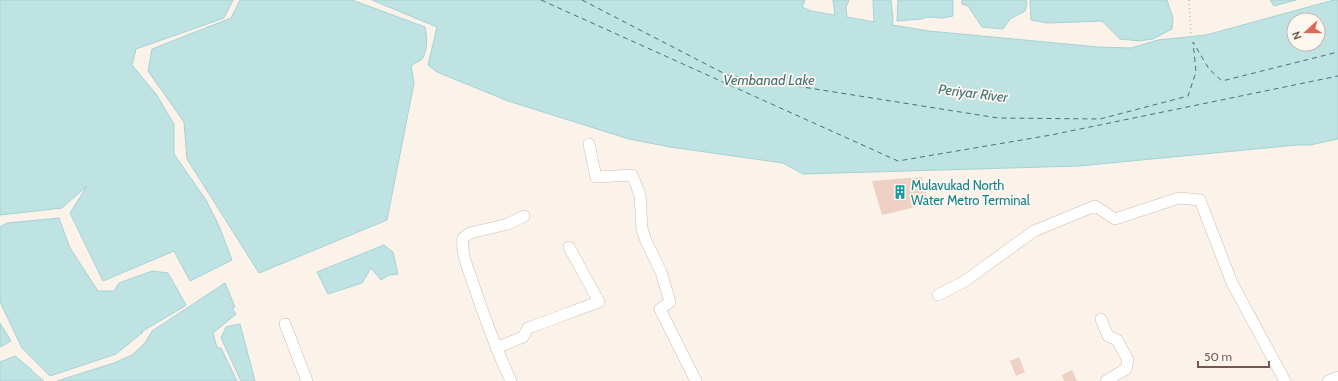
<svg xmlns="http://www.w3.org/2000/svg" width="1338" height="381" font-family="Cabin,sans-serif">
<style>
.water{fill:#bfe2e3;stroke:#a6d2d4;fill-rule:evenodd}
.lines{fill:none;stroke-linecap:round;stroke-linejoin:round}
.ferry{stroke:#437477;stroke-width:1;stroke-dasharray:5 4;stroke-linecap:butt}
.building{fill:#eed0c4}
.street-casing{stroke:#cebcb3;stroke-width:12}
.path{stroke:#d3b3a6;stroke-width:1.5;stroke-dasharray:1 3;stroke-linecap:butt}
.street{stroke:#fff;stroke-width:11}
.labels{text-anchor:middle;stroke-width:3.5;stroke-linejoin:round;paint-order:stroke}
.culture-label{font-size:13px;fill:#0d838f;stroke:#fef7f0;text-anchor:start}
.water-label{font-size:14px;font-style:italic;fill:#437477;stroke:#fef7f0}
</style>
<rect width="100%" height="100%" fill="#fbf2ea"/>
<path class="water" d="M0 0H233L224 18 136 49 132 65 156 94 174 124V154L206 200 219 226 232 260 190 281 174 251 103 281 70 213 87 186 62 208 0 215Z
M240 0H352L425 27C427 36 428 51 422 59 419 62 414 63 411 66L414 83 387 220 259 273 187 159 184 122 148 71 152 49 231 18Z
M372 0H805L802 7 811 11 835 15 833 0H849L846 7 847 17 874 22 873 0H891L893 19 892 25 929 31 1098 47 1131 48 1158 40 1206 35 1334 0H1338V139L1310 145H1297L1079 166 803 174 783 163 670 147 629 139 508 101 437 72 428 65 437 27ZM1294 20H1318V44H1294Z
M898 0H953V16L943 18 928 17 921 19 897 21Z
M962 0H1026L1027 4 1025 11 1010 19 1003 29 982 27 968 6 962 4Z
M1030 0H1167L1173 18 1172 29 1153 39 1139 41 1120 39 1102 21 1048 23 1031 20Z
M1270 0H1296L1274 6Z
M59 218 70 248 98 291H114L119 283 152 271 168 273 186 305 185 306 141 332H143L116 354 50 376 22 348 0 302V227L7 223Z
M384 245 393 252 398 274 391 275V274L381 280 371 268 362 283 328 294 317 272Z
M225 283 235 307 232 308 236 314 213 333 217 348H221L237 381H57L114 363 132 355 145 343 152 331Z
M0 323 11 341 0 347Z
M240 324 255 381H241L221 338 226 327Z
M15 356 32 370H31L44 381H0V362Z"/>
<g class="lines">
<path class="ferry" d="M541 0 898 161 1051 135 1338 76
M582 0 727 75 998 118 1100 119 1188 96 1196 72 1193 42 1209 69 1222 81 1338 52"/>
</g>
<path class="building" d="M922 177 928 204 882 215 872 181Z
M1019 357 1025 372 1016 376 1010 361Z
M1072 370 1077 381H1064L1062 375Z"/>
<g class="lines">
<defs>
<path id="street" d="M589 144 596 177 632 175 640 195 642 229 646 241 661 272 670 302 660 309 696 381
M938 295 965 281 1034 231 1095 206 1115 219 1179 198 1200 200 1232 283 1285 381
M1101 319 1108 336 1117 340 1128 360 1126 369 1106 381
M285 324 307 381
M496 348 523 337 528 328C552 320 575 310 599 302L569 247
M511 381C496 349 484 316 473 283 468 269 461 253 463 238L470 233 508 224 524 216
M1328 381 1338 377"/>
</defs>
<use href="#street" class="street-casing"/>
<path class="path" d="M1189 0 1191 35"/>
<use href="#street" class="street"/>
</g>
<defs>
<symbol id="building-bare" viewBox="-9 -9 18 18"><path d="M-4-6H4V6H1V3H-1V6H-4ZM-2.5-4.3h1.7v1.8h-1.7ZM.8-4.3h1.7v1.8H.8ZM-2.5-1h1.7V.8h-1.7ZM.8-1h1.7V.8H.8Z" fill="#0f9aa8" stroke="#fef7f0" stroke-width="2.5" paint-order="stroke"/></symbol>
</defs>
<g fill-rule="evenodd">
<use href="#building-bare" x="890" y="182" width="20" height="20"/>
</g>
<g class="labels">
<g class="culture-label">
<text x="911" y="190">Mulavukad North<tspan x="911" dy="15">Water Metro Terminal</tspan></text>
</g>
<g class="water-label">
<text x="769" y="85">Vembanad Lake</text>
<text transform="translate(973 93) rotate(7)" y="5">Periyar River</text>
</g>
</g>
<g transform="translate(1306 32) rotate(249)"><circle r="19" fill="#fef7f0" stroke="#c7b7b0"/>
<path d="M0-3L7 15L0 10L-7 15Z" fill="#da695a"/>
<text y="-6" font-size="11" font-weight="bold" text-anchor="middle" fill="#74584f">N</text>
</g>
<path d="M1198 361v6h71v-6" fill="none" stroke="#74584f" stroke-width="2"/>
<text x="1204" y="361" font-size="12" fill="#74584f" stroke="#fef7f0" stroke-width="3" paint-order="stroke">50 m</text>
</svg>
